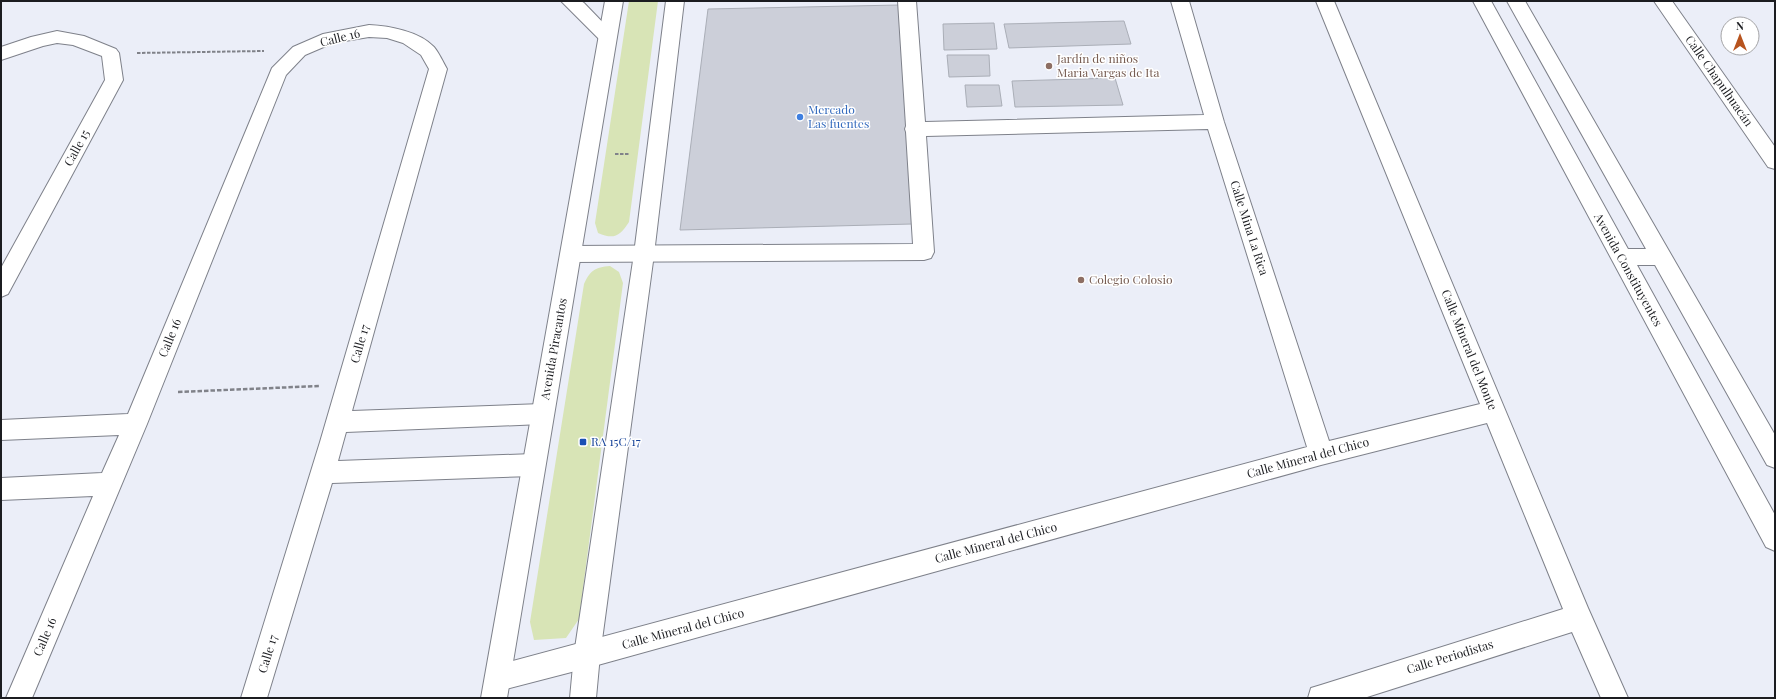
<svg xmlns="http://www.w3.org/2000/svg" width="1776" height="699" font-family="'Playfair Display',serif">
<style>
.green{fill:#d8e4b6}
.building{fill:#cccfd9;stroke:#aaaeb7}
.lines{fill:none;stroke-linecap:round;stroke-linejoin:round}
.minor-casing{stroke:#7e818a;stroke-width:2}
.tertiary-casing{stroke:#7e818a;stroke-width:2}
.path-far1{stroke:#808289;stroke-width:2;stroke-dasharray:3.5 1.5;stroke-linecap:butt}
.path{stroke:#808289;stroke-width:2.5;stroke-dasharray:4.5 2;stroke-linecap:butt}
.minor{fill:#fff;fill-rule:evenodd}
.tertiary{fill:#fff;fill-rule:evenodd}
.education-dot{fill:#8d6e63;stroke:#fff;stroke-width:1.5}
.shop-dot{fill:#3f7fe0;stroke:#fff;stroke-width:1.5}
.transit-dot{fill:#1a4fb4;stroke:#fff;stroke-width:1.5}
.labels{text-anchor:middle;stroke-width:3;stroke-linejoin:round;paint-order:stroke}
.street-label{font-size:12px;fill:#1b1c20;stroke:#fff}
.education-label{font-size:12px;fill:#785e54;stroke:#fff;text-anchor:start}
.shop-label{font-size:12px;fill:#366cbe;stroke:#fff;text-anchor:start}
.transit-label{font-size:12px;fill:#164399;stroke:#fff;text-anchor:start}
</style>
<rect width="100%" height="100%" fill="#ebeef8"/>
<path class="green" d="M629 1H658L629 222C620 236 614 240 598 233L595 223Z
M610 266 619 272 623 283 579 619 566 638 534 640 530 622 584 284C590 271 595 267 610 266Z"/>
<path class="building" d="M899 5 912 224 680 230 708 9Z
M1124 21 1131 44 1009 48 1004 24Z
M994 23 997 49 944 50 943 24Z
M947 55H989L990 76 949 77Z
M1115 78 1123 105 1015 107 1012 81Z
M965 85H999L1002 106 967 107Z"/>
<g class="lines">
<defs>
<path id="minor" d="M561 1H581L584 3 613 33 616 37 613 41 607 43 601 41Z
M898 1H916L925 122 1204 115 1171 1H1189L1224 122 1329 441 1480 404 1316 1H1334L1588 608 1628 698H1601L1572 632 1364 698H1308L1311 688 1321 685 1563 609 1487 423 1321 465 587 668 498 691 489 687 485 678 489 669 498 665 1307 447 1208 129 926 136 934 252 931 258 924 260 571 262 564 260 561 254 564 248 571 246 913 244 906 132 905 129 906 126Z
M1654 1H1672L1775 147V169L1768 167Z
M369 25C389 26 419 31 434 47 439 53 443 62 447 69L352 411 542 404 550 407 553 414 550 421 542 424 346 432 338 461 533 454 541 457 545 465 541 473 533 476 332 483 267 698H241L320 442 429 69 421 55 403 43 387 38 369 37 333 43 305 55 286 75 147 424 32 698H6L93 496 1 500V478L102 473 119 435 1 440V420L128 414 272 68 293 47 323 34Z
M57 31 84 36 116 49 119 53 123 80 8 294 1 297V268L105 80 102 56 73 45 57 43 43 46 1 60V47L31 37Z"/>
<path id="tertiary" d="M605 1H623L507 698H481Z
M666 1H684L654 254 600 655 596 698H570L574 655 634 254Z
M1473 1H1491L1628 249H1646L1507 1H1525L1775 435V468L1767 465 1655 265H1637L1775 515V551L1766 547Z"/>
</defs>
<use href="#minor" class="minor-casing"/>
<use href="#tertiary" class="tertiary-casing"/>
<path class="path-far1" d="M137 53 264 51
M615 154H630"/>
<path class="path" d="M178 392 319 386"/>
<use href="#minor" class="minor"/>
<use href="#tertiary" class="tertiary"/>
</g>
<g class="education-dot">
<circle cx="1049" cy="66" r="4"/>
<circle cx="1081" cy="280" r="4"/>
</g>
<circle class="shop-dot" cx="800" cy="117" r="4"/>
<rect class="transit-dot" x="579" y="438" width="8" height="8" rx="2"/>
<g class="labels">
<g class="street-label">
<text transform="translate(340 38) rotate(-14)" y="4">Calle 16</text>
<text transform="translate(1719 81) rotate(55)" y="4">Calle Chapulhuacán</text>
<text transform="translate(77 148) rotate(-61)" y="4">Calle 15</text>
<text transform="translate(1249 228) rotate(72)" y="4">Calle Mina La Rica</text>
<text transform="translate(1628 270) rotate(61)" y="4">Avenida Constituyentes</text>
<text transform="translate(170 338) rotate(-68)" y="4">Calle 16</text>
<text transform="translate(360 344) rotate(-74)" y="4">Calle 17</text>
<text transform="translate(554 349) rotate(-80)" y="4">Avenida Piracantos</text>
<text transform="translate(1469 350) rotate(68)" y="4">Calle Mineral del Monte</text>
<text transform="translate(1308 458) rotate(-15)" y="4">Calle Mineral del Chico</text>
<text transform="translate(996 543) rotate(-15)" y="4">Calle Mineral del Chico</text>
<text transform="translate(683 629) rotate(-15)" y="4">Calle Mineral del Chico</text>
<text transform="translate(45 637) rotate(-67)" y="4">Calle 16</text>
<text transform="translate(268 654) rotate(-73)" y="4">Calle 17</text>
<text transform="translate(1450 657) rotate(-17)" y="4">Calle Periodistas</text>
</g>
<g class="education-label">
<text x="1057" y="63">Jardín de niños<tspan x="1057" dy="14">Maria Vargas de Ita</tspan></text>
<text x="1089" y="284">Colegio Colosio</text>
</g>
<g class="shop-label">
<text x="808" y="114">Mercado<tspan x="808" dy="14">Las fuentes</tspan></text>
</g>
<g class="transit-label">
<text x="591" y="446">RA 15C/17</text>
</g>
</g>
<rect width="1776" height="699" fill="none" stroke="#1b1c20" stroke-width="4"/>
<g transform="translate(1740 36)"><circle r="19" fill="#ffffff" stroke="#a4a4a6"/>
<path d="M0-3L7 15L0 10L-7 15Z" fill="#b7531e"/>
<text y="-6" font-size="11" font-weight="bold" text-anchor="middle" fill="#1b1c20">N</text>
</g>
</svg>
